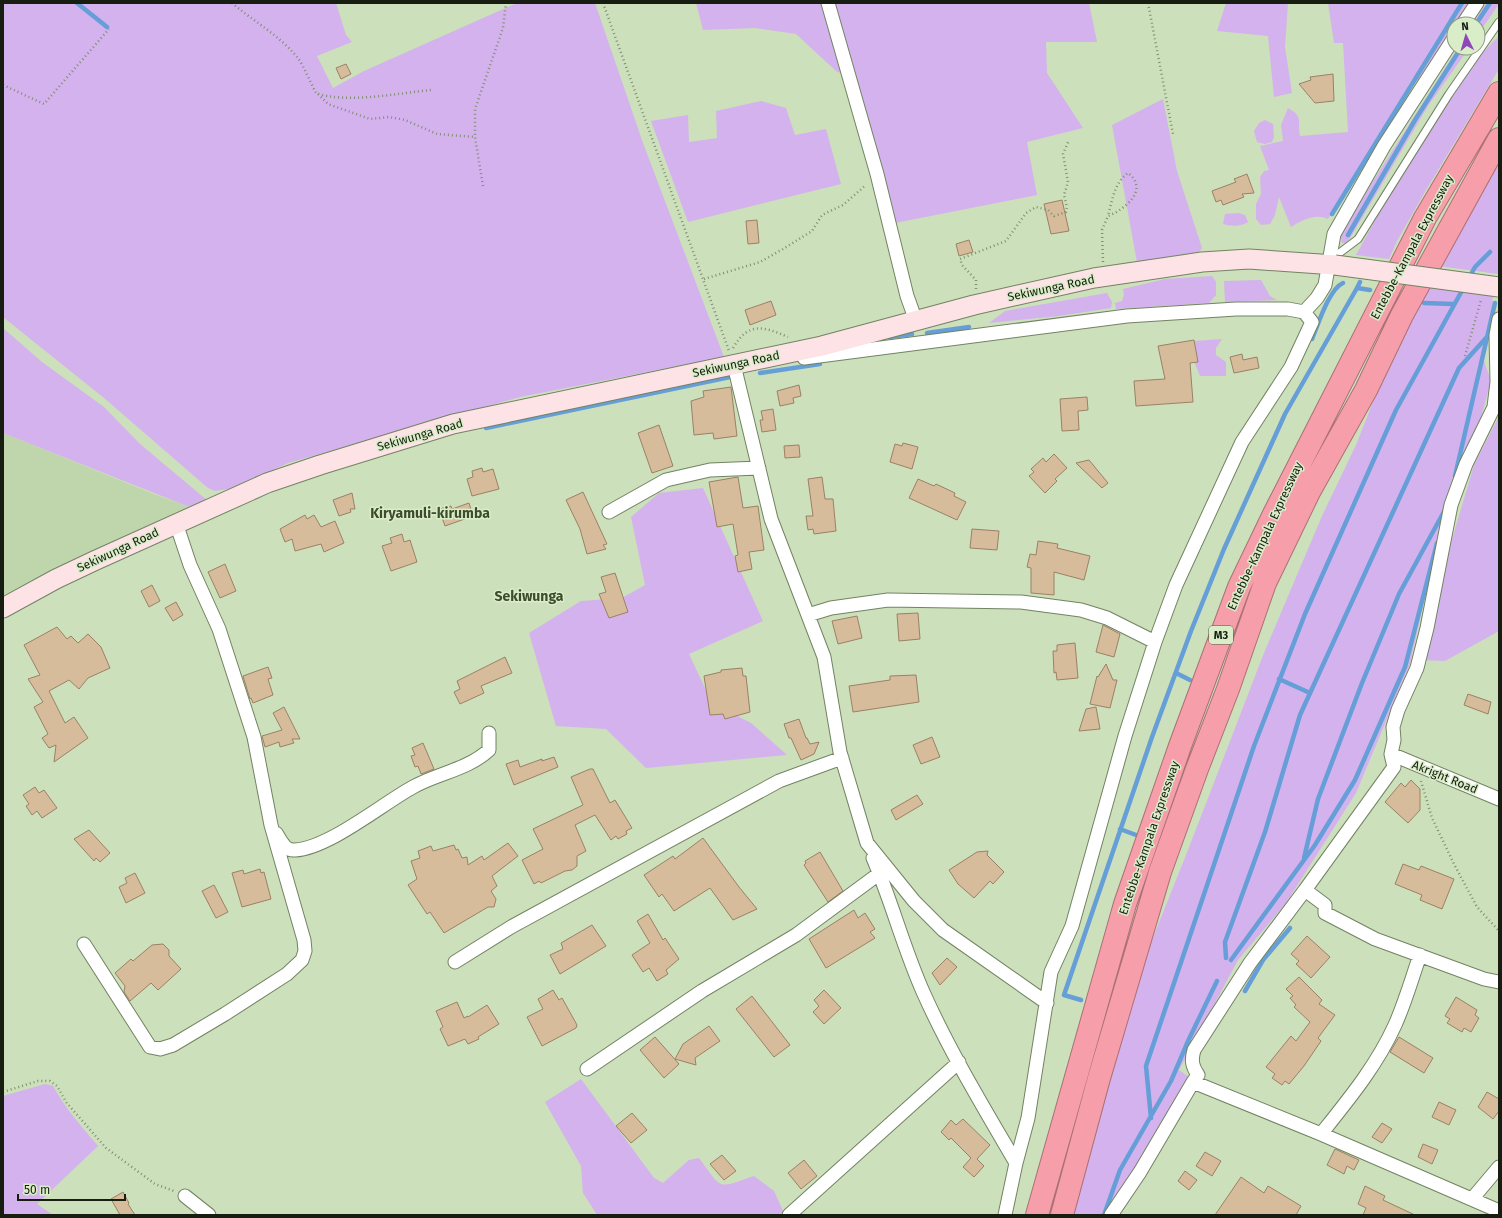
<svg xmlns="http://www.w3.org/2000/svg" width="1502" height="1218" font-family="'Fira Sans',sans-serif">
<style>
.built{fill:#bfd5ab}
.green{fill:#d4b2ed}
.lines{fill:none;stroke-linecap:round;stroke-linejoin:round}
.stream{stroke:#669ed8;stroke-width:4.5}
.building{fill:#d7bc9c;stroke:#9b8164}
.service-casing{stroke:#728362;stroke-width:9}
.minor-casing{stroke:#728362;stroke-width:15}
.secondary-casing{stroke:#728362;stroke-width:21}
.motorway-casing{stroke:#a97175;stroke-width:24}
.path{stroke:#808e73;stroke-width:2.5;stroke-dasharray:1 3;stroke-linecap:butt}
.service{stroke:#fff;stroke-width:7}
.minor{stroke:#fff;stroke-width:13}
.secondary{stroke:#fde2e6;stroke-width:19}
.motorway{stroke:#f79eab;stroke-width:22}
.secondary-bridge-casing{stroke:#728362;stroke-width:21;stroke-linecap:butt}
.secondary-bridge{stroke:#fde2e6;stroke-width:19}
.labels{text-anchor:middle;stroke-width:3;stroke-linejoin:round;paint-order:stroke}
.shield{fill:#d9edc8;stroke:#515b47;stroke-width:1}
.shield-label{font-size:11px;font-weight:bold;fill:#171d10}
.street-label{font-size:12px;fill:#171d10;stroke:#d9edc8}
.quarter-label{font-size:14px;font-weight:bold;fill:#3c4c2d;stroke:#d9edc8}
</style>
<rect width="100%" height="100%" fill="#cce0bb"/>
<path class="built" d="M3 433 156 495 192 508 3 605Z"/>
<path class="green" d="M3 3H336L346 35 352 42 317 56 333 88 364 71 517 3H595L643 143 724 357 520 397 288 463 234 488 215 491 208 488 104 398 3 317Z
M696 3H823L842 74 836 71 796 34 755 28 703 30Z
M834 3H1089L1097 42H1046L1047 73 1083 128 1027 142 1037 195 895 223Z
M1226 3H1288L1285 47 1292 93 1274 97 1268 36 1217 31Z
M1328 3H1468L1418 81 1413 78 1328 219C1315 213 1302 220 1291 227L1279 197 1275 215 1270 224 1261 225 1256 219V204L1261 194 1260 177 1264 171 1269 170 1260 146 1283 141 1281 125 1288 108C1304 117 1297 120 1300 136L1348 132 1343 43H1334Z
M1486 3 1499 4 1478 34V24H1473Z
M1499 36V69L1426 190 1397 241 1389 259 1356 255 1388 197 1477 58Z
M1458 48H1469L1428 106 1349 240 1345 243H1342L1340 233Z
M1163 99 1177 171 1202 248 1199 252 1137 262 1112 125Z
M761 101 786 108 795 135 826 129 841 184 688 222 651 121 688 115 689 142 717 138 716 111Z
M1265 120 1273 124 1274 137 1272 142 1265 144 1257 142 1254 131 1259 123Z
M1499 156 1498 274 1439 266Z
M1239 213 1245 215 1248 222C1240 227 1231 226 1223 224L1225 214Z
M1212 276 1216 282V295L1209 303 1116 309 1115 303 1122 301 1124 295 1123 289 1165 279Z
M1261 280 1270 296 1277 300 1225 302 1224 281Z
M1427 287 1494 295 1492 300 1495 303 1484 361 1491 381 1480 421 1458 464 1435 552 1410 664 1356 793 1286 903 1238 960 1179 1070 1196 1082 1115 1215H1072L1123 1024 1152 940 1188 850 1264 653 1322 516 1356 445 1395 346Z
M1107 293 1112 302 1111 308 1059 316 989 323 1005 311Z
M3 328 42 362 104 407 140 444 208 501 192 508 3 433Z
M1222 339 1216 348V355L1226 362V376H1200L1192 356 1195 341Z
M1499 403V631L1445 661 1419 660 1427 624 1474 465 1497 420Z
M703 488 763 621 689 654 712 703 751 723 787 755 646 768 606 729 556 726 529 633 581 601 622 598 645 585 631 517 659 493Z
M581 1079 654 1178 663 1183 689 1160 699 1158C723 1190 716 1189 754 1176L774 1191 783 1211 779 1215H597L583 1193 581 1166 545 1102Z
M45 1084 53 1086C65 1108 82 1127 98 1146L37 1204 53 1215H3V1096Z"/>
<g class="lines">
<path class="stream" d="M77 3 107 27
M1476 24 1490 3
M1332 214 1462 3
M1348 235 1415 120 1461 48
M1469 278 1475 267 1490 252
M1357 288 1360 282
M1424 303 1453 304
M927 333 969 327
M890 337 912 334
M1312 339C1318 325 1329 289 1343 283
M760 373 820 364
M486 428 730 377
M1455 476 1495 303
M1176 673 1190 680
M1279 679 1310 693
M1120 829 1136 835
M1304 858 1318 799 1362 683 1399 594 1446 508
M1226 958 1225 942 1265 832 1300 715 1459 368 1486 338
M1231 960 1315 845 1355 780 1405 667 1437 543
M1245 991 1263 960 1290 928
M1081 1000 1064 995 1152 737 1191 631 1224 549 1285 414 1357 288 1370 290
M1151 1118 1146 1066 1254 746 1305 614 1396 410 1464 287
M1104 1215 1120 1170 1171 1081 1189 1039 1217 981"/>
</g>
<path class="building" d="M346 64 351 74 341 79 336 68Z
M1333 74 1334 101 1315 103 1299 84 1311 80 1310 77Z
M1247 174 1254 193 1242 194 1244 197 1223 205 1221 200 1216 202 1212 191 1236 182 1234 179Z
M1062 200 1069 231 1051 234 1044 204Z
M757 220 759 243 748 244 746 221Z
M969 240 973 252 959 256 956 244Z
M771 301 776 315 750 325 745 310Z
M1194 340 1198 362 1190 363 1193 402 1136 406 1134 381 1165 379 1158 346Z
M1242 354 1243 360 1257 357 1259 368 1234 373 1230 357Z
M799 385 801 396 793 398 794 403 780 406 777 391Z
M731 387 737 436 714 439 713 433 694 435 691 401 704 397 703 391Z
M1087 397 1088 410 1078 411 1079 430 1062 431 1060 399Z
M773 409 776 430 762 432 760 420H763L761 411Z
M659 425 673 466 652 473 638 433Z
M903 443 918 447 912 469 890 462 895 444 902 446Z
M799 445 800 457 785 458 784 446Z
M1054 454 1067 468 1055 479 1057 481 1045 493 1029 476 1034 472 1031 469 1043 458 1046 462Z
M1089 460 1108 483 1102 488 1076 463Z
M482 468 483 472 493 469 499 489 472 496 467 479 473 477 472 471Z
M738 477 743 508 758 506 764 550 749 552 752 569 738 572 735 556 738 555 733 524 717 527 709 482Z
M822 477 825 499H833L836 531 814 534 813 529 808 530 806 516H813L808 479Z
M918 479 934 486 936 484 955 493 954 496 966 502 957 520 909 498Z
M583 492 607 544 603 545 606 549 587 554 580 529 566 500Z
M352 493 355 509H350L351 512 339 516 333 500Z
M469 503 473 516 445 526 439 509 451 506 452 509Z
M305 515 307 519 314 515 321 527 335 521 344 543 324 552 321 544 295 551 292 539 285 542 280 529Z
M972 529 999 531 997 550 970 548Z
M402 534 404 542 410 540 417 562 391 571 382 546 392 543 390 538Z
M1038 541 1058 544 1057 548 1090 556 1084 580 1054 572V595L1031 593V568L1027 567 1030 554 1036 555Z
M225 564 236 591 220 598 208 572Z
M615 573 628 612 609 618 599 594 606 592 601 577Z
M152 585 160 601 149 607 141 591Z
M176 602 183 615 173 621 165 608Z
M918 613 920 639 899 641 897 614Z
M857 616 862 638 838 644 832 621Z
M1103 625 1120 634 1114 657 1096 652Z
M57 627 67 639 71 636 78 643 88 634 101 647 110 668 88 678 79 689 69 680 49 691 65 723 74 717 88 738 54 762 56 745 49 748 42 738 48 734 34 707 43 702 28 679 40 675 24 645Z
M1075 643 1078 678 1057 680 1056 672 1054 673 1053 651H1057V645Z
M505 657 512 673 481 686 484 693 460 704 454 692 460 689 457 681Z
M1106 664 1113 680H1117L1110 708 1090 704 1097 676 1098 677Z
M268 667 272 678 268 679 273 695 253 703 251 698 250 699 243 676Z
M742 668 743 676H746L750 712 725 719 723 714 710 715 704 676 721 672V670Z
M916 675 919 702 853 712 849 686 890 680V676Z
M1468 694 1491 702 1488 714 1464 705Z
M284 707 300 739H292L294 743 280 747 279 742 265 747 262 736 282 730 273 713Z
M1096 707 1100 729 1079 731 1086 709Z
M799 719 806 738H807L810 744 819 742 814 754 801 760 791 738H789L784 724Z
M932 737 940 757 921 764 913 745Z
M423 743 434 769 421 774 418 766 415 767 411 756 415 755 412 748Z
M554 757 558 767 514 785 506 764 518 760 520 767 542 759V761Z
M590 769H593L610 803 615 800 632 828 626 831 627 834 618 839 616 836 611 840 595 815 575 825 586 851 577 856V866L572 870 565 871 541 883 539 881 534 884 522 860 543 849 533 829 583 805 571 777Z
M1411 780 1420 789V810L1408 823 1385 802 1401 783 1405 787Z
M35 787 39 793 44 790 57 808 42 818 37 811 32 815 26 806 29 804 23 795Z
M917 795 923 804 896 820 891 810Z
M89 830 110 853 100 862 96 858 94 861 74 839Z
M703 838 739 887 757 909 733 920 710 888 674 911 662 894 659 897 644 875 673 856 675 859Z
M508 843 518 856 492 876 497 886 491 891 496 899 494 907H488L444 933 430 912 427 914 408 885 417 879 411 861 420 858 418 851 431 846 433 851 454 845 456 850 458 849 462 858 467 857 468 865 482 856 484 860Z
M988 851 987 855 1004 872 993 884 990 881 974 898 958 884 949 870 977 852Z
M820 852 843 891 828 902 804 865 806 863 805 861Z
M1403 864 1419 870 1421 866 1454 879 1442 909 1420 900 1422 895 1395 884Z
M260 869 261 873 264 872 271 899 242 907 232 873 243 870 244 874Z
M135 873 145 893 126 903 119 887 127 883 125 878Z
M214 885 228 912 216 918 202 891Z
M854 910 858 918 865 913 875 929 870 932 875 938 826 968 809 939Z
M648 914 663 940 665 938 679 959 666 970 668 974 657 981 649 968 643 972 632 955 650 943 637 921Z
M592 925 606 946 560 974 550 955 563 949 561 943Z
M1307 936 1330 957 1311 978 1296 964 1299 961 1291 954Z
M163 944 169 950V956L181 969 158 990 151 983 130 1001 124 992 125 986 115 973 131 959 133 961 152 945Z
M947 958 957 967 940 985 932 973Z
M1299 977 1322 1000 1319 1004 1335 1015 1318 1038 1321 1041 1304 1066 1289 1084 1285 1081 1282 1085 1272 1078 1275 1074 1266 1067 1291 1036 1296 1041 1310 1022 1294 1007 1296 1005 1290 998 1293 996 1286 989Z
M553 990 559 1000 562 998 577 1025 576 1028 542 1046 527 1017 543 1009 538 999Z
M824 990 841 1008 824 1024 813 1012 819 1006 814 1000Z
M752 996 790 1045 774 1057 736 1009Z
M1456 997 1477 1010 1475 1015 1479 1018 1471 1032 1464 1028 1462 1032 1447 1023 1450 1019 1445 1016Z
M457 1002 464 1018 468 1016V1017L487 1005 499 1024 478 1037 479 1039 468 1044 465 1039 448 1046 440 1029 443 1027 436 1011Z
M709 1026 720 1041 695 1058 696 1065 675 1059 683 1044Z
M655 1037 679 1064 664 1078 640 1050Z
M1399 1037 1433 1058 1424 1073 1390 1052Z
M1487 1092 1499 1099V1111L1493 1119 1478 1107Z
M1439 1102 1456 1110 1449 1125 1432 1117Z
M632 1113 647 1130 631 1143 616 1126Z
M963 1119 990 1145 977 1159 984 1166 974 1177 963 1167 971 1158 951 1138 949 1140 941 1132 951 1120 956 1125Z
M1382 1123 1392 1129 1382 1143 1372 1137Z
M1423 1144 1438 1150 1432 1164 1418 1157Z
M1335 1149 1359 1160 1354 1170 1347 1166 1344 1174 1327 1165Z
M1205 1152 1221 1161 1212 1176 1196 1166Z
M722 1155 736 1171 724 1180 710 1164Z
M804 1160 817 1176 801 1189 788 1173Z
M1185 1171 1197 1180 1189 1190 1178 1181Z
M1241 1177 1264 1193 1268 1186 1301 1206 1296 1215H1215Z
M1365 1186 1385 1196 1383 1200 1415 1215H1363L1366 1208 1358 1204Z
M123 1192 129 1203 128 1204 135 1215H120L111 1199Z"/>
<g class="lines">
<defs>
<path id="service" d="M1330 260 1358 239 1449 94 1499 22"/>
<path id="minor" d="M828 3 877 174 907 296 916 321
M1463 24 1477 3
M1304 312 1317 298 1325 285 1334 234 1384 146 1454 38
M1499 319 1496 335 1497 382 1494 407 1466 464 1451 505 1427 628 1417 668 1398 710 1393 727 1394 740 1391 754 1394 767 1305 890 1325 905V913L1375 939 1484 979 1499 982
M804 358 1127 316 1236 309H1288L1304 312 1312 322 1291 367 1242 442 1176 585 1155 642 1125 736 1072 926 1051 972 1028 1118 1016 1163 1005 1215
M742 365H734L771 519 824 657 840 752 867 843 914 901 943 930 1047 1003
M609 512 666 480 710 470 759 468
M808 615 831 608 888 600 1021 602 1081 610 1107 618 1155 642
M1391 754 1499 799
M276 833C281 841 285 851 295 850 329 848 382 804 413 787 438 773 467 770 489 750V733
M873 858C892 902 904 950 924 994 950 1052 984 1108 1016 1163
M84 944 150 1047 160 1049 173 1045 225 1014 287 974 302 960 305 951 304 940 271 825 254 737 219 629 190 565 176 523
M455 962 511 927 779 781 842 758
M587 1069 702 991 796 935 880 873
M1193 1082 1198 1075C1192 1066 1191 1060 1194 1050L1250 963 1305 890
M1321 1134C1349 1099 1377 1065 1395 1025 1405 1003 1412 978 1420 955
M185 1196 209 1215
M1472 1199 1499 1167
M789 1215 959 1062
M1111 1215 1140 1172 1193 1082 1321 1134 1499 1211"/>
<path id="secondary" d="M3 608 56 579 94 561 267 483 320 465 453 424 822 346 974 305 1094 278 1202 262 1249 259 1335 265"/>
<path id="motorway" d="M1037 1215 1125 904 1180 746 1239 587 1274 514 1425 218 1499 93
M1062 1215 1099 1078 1160 872 1197 769 1228 689 1265 583 1309 492 1366 390 1402 315 1499 139"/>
</defs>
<use href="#service" class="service-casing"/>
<use href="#minor" class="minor-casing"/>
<use href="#secondary" class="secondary-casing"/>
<use href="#motorway" class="motorway-casing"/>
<path class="path" d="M232 3C253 21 279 35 297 57 304 66 310 82 316 93 346 104 399 93 431 90
M603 3 729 351
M1148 3 1173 134
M3 85 44 104 109 29
M318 94 328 104 370 119 389 117 405 120 437 134 475 137
M483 186 475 137V109L503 28 506 3
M1103 262 1102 230 1108 216C1124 210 1150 190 1128 173 1114 183 1112 201 1108 216
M704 279 760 262 783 249 812 231 822 215 843 205 866 185
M976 289V280L962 265 960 259 1006 241 1026 213 1036 207 1048 210 1054 216 1066 212 1067 207 1064 195 1068 182 1063 154 1069 140
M733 348C748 322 763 326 788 337
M1465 356 1481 300
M1421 781 1432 818 1455 866 1477 907 1499 931
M3 1092 38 1081H50L57 1086 66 1102 106 1148 155 1184 174 1191"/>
<use href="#service" class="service"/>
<use href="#minor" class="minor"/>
<use href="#secondary" class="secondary"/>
<use href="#motorway" class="motorway"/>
<defs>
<path id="secondary-bridge" d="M1335 265 1499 287"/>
</defs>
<use href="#secondary-bridge" class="secondary-bridge-casing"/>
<use href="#secondary-bridge" class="secondary-bridge"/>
</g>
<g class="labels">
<rect class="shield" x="1209" y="626" width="24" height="18" rx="3"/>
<g class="shield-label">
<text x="1221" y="639">M3</text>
</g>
<g class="street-label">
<text transform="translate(1412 247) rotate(-62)" y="4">Entebbe-Kampala Expressway</text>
<text transform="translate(1051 288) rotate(-12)" y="4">Sekiwunga Road</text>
<text transform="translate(736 364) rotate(-12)" y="4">Sekiwunga Road</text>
<text transform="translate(420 435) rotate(-16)" y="4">Sekiwunga Road</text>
<text transform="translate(1265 536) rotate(-65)" y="4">Entebbe-Kampala Expressway</text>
<text transform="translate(118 550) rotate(-25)" y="4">Sekiwunga Road</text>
<text transform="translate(1445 777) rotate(22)" y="4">Akright Road</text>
<text transform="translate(1149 838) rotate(-71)" y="4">Entebbe-Kampala Expressway</text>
</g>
<g class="quarter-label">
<text x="430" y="518">Kiryamuli-kirumba</text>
<text x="529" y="601">Sekiwunga</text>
</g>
</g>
<rect width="1502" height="1218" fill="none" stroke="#171d10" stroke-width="8"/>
<g transform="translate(1466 36) rotate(355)"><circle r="19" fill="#d9edc8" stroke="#8b9a7e"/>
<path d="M0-3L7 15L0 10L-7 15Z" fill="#8e46b9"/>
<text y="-6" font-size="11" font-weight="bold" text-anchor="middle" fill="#171d10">N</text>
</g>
<path d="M18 1194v6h107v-6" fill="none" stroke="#171d10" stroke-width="2"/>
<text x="24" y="1194" font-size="12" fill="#171d10" stroke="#d9edc8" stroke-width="3" paint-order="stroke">50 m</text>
</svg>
